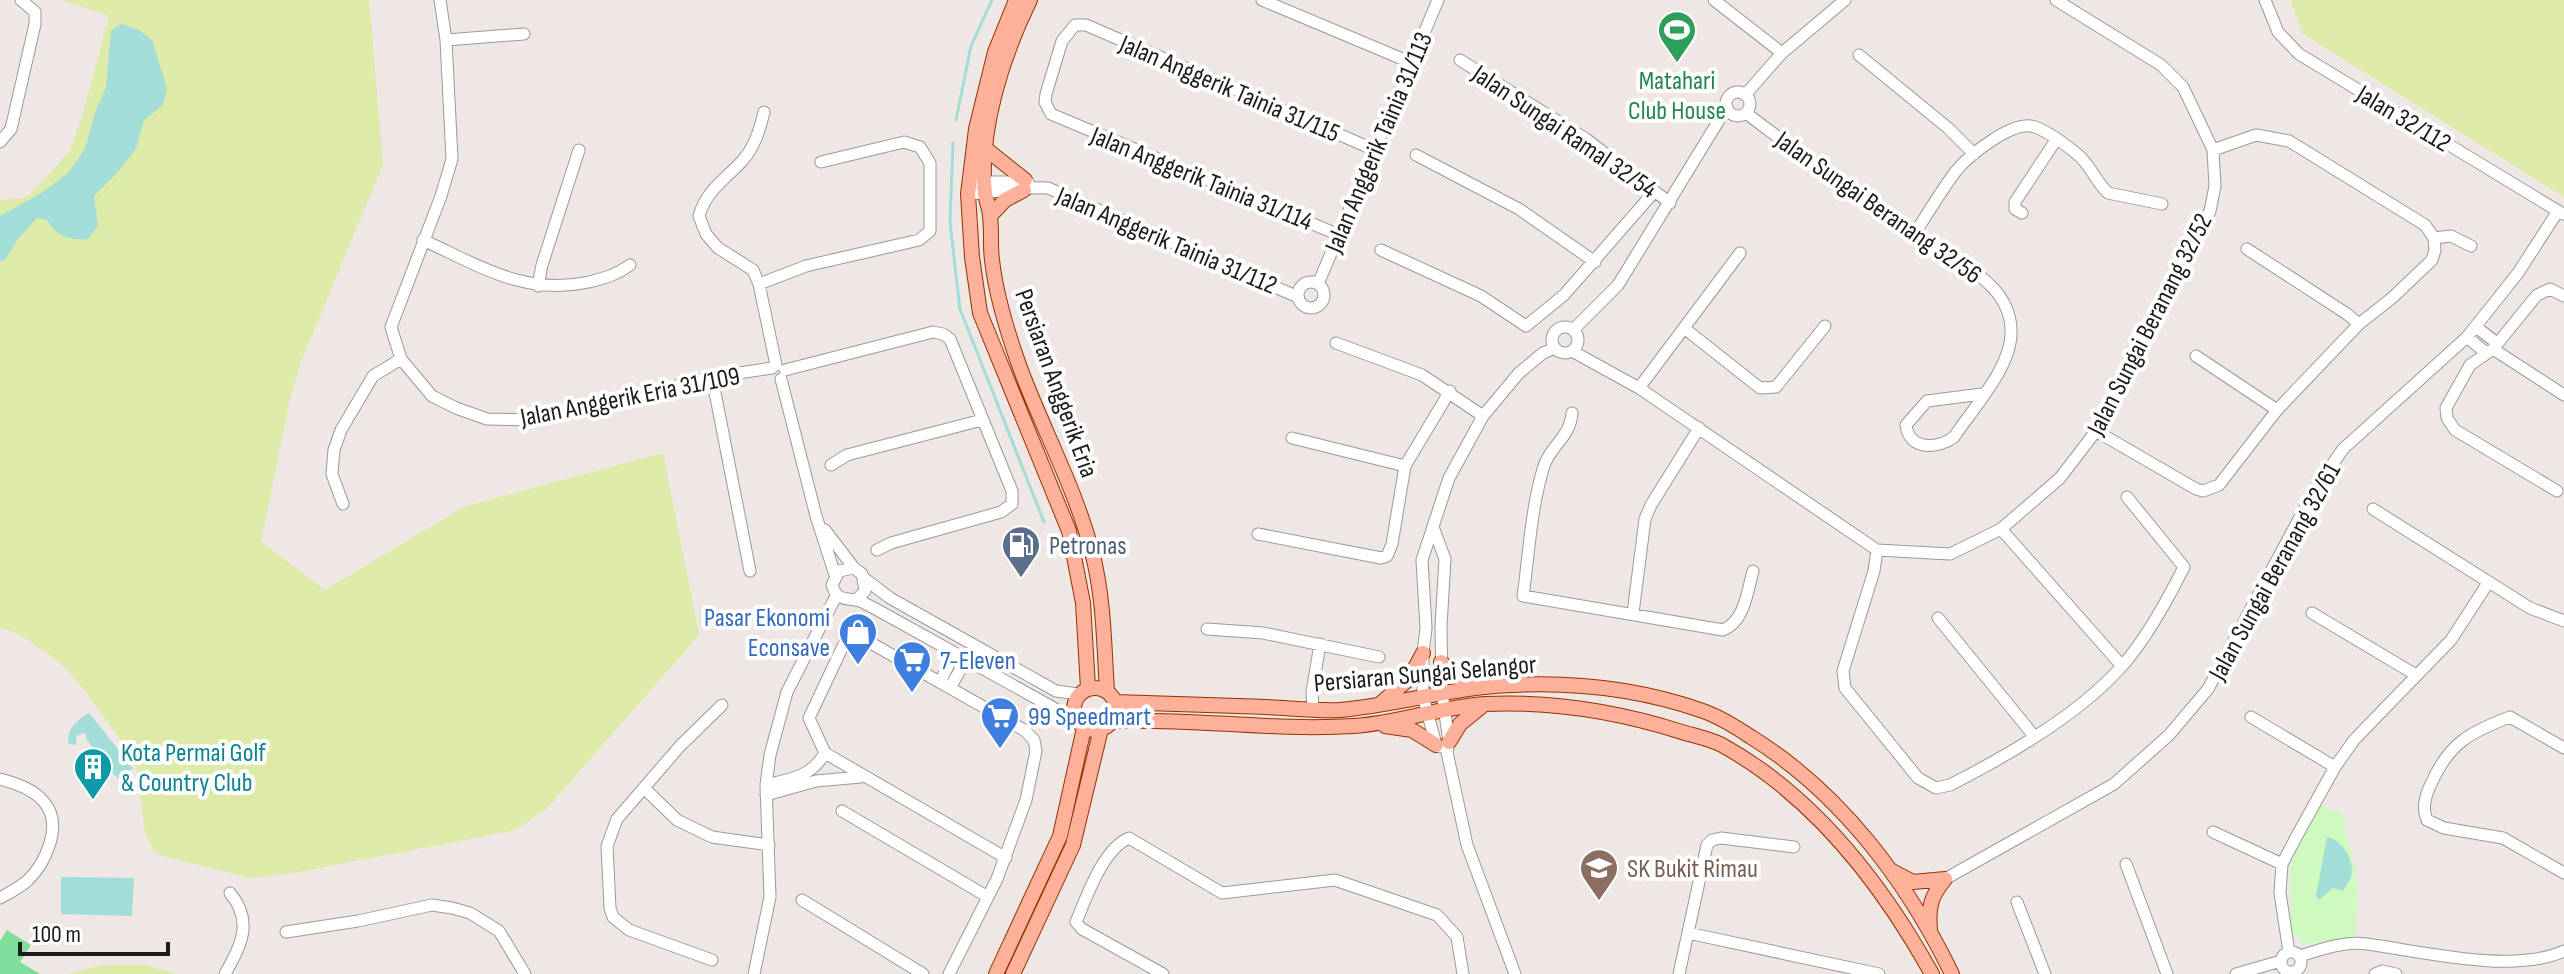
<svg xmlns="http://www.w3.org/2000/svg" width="2564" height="974" font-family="'Sofia Sans Condensed',sans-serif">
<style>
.grass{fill:#deeaa8}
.park{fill:#cefabf}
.pitch{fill:#7fdf9a}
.water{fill:#a2ddd7}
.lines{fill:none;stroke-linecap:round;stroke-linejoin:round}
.stream{stroke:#a2ddd7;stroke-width:3}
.minor-casing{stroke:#9a9a9a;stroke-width:13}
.major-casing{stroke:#963200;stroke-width:16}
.minor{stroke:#fff;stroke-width:11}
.major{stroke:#fdb19a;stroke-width:14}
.labels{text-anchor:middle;stroke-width:8;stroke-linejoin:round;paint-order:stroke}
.leisure-label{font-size:26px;fill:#27864d;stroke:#fff}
.street-label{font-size:26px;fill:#1d1d1d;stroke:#fff}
.service-label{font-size:26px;fill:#4e5e75;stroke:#fff;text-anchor:start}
.shop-label{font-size:26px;fill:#366cbe;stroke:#fff;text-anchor:start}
.culture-label{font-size:26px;fill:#0d838f;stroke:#fff;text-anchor:start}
.education-label{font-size:26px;fill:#785e54;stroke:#fff;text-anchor:start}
</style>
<rect width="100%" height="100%" fill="#efe7e3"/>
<path class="grass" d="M62 0H369L383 164 301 362 289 403 261 542 325 590 466 506 663 453 699 635 548 807 516 830 288 874 251 878 159 855 154 851 145 833 136 765 116 734 85 691 61 663 19 634 0 628V200L23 198 30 195 70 151 82 116 109 16Z
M2290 0H2564V197L2303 34Z
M102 965H145L177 974H68Z"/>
<path class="park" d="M2318 804 2343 815 2358 888 2354 938 2306 944 2297 939 2291 931 2290 867 2302 833Z"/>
<path class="pitch" d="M7 930 31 945 20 962 40 974H0V941Z"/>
<path class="water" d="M122 24 139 30 152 40 167 89 163 105 144 120 136 149 117 173 94 196 98 226 88 239C67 240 58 237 47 220L37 218 17 240 5 260 0 262V216L43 192 68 173 85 149 95 113 106 87 111 30Z
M88 713 91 715 133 768 119 779 95 757V750L87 740 85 733 76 736 77 745 69 744C65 730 77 721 88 713Z
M2327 837C2343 840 2357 863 2350 879 2348 884 2345 887 2343 891L2333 888 2319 900 2316 896Z
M61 877 134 878 132 916 61 914Z"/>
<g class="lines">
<path class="stream" d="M956 120 971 46 992 0
M953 143 950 223 960 309 1044 522"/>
<defs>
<path id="minor" d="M440 0 446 40 452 159 441 196 391 327 401 359 432 396 456 408 487 419 539 420 712 377 772 368
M1262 0 1412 63
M1714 0 1782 53
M2265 0 2278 32 2299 54 2563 214
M446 40 524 34
M1859 55 1948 128 1974 154
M1460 60 1586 139 1670 203
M1726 104a12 12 0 1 1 24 0a12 12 0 1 1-24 0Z
M1745 95 1782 53 1845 0
M764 112C760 129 755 146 743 160 727 178 706 190 699 216L706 234 718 248 753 270 759 284 776 365
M1746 113C1799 154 1855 193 1911 231 1937 249 1969 263 1992 287 2003 298 2011 314 2011 330 2013 366 1973 408 1954 437 1938 449 1909 451 1906 425L1927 401 1982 394
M0 142 11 129 35 24V12L21 0
M1416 155 1519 209 1595 262
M978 182H1028
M968 194C991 193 1027 186 1048 188L1298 297
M2022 213 2015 209V202L2056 140
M1915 233C1928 213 1941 191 1956 171 1969 155 2014 119 2035 127 2049 132 2066 145 2077 154 2091 165 2095 181 2108 193L2162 204
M1339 235 1051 114 1045 102 1046 94 1062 41 1075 25H1086L1375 150
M2434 238 2451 236 2471 246
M423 240C480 266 525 296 589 282 605 278 616 275 630 265
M2247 249 2347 314 2359 324
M1381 250 1481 296 1526 326 1564 295 1654 192
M1298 295a13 13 0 1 1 26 0a13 13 0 1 1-26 0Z
M759 284 806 266 919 240 930 231V163L920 147 904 142 821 162
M1318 284 1438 0
M538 286 542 265 579 150
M2476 327 2497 343
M1552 340a13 13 0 1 1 26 0a13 13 0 1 1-26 0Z
M1684 328 1760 388 1776 387 1825 326
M1573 330 1618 285 1727 107
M2467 337 2486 353
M1336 343 1422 375 1483 416
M2493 349 2564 395
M1572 351 1639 388 1877 550 1950 554 2001 529 2060 478 2096 431 2210 211 2215 186 2213 150 2183 87 2161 65 2056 0
M2196 356 2277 410
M785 370 933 332 943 334 950 339 1012 491V504L1001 512 891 543 877 550
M712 377 750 571
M781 379 816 516 835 575
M1639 388 1740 253
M1572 413C1570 438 1550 446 1544 466 1531 507 1529 554 1523 596L1723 630C1745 621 1747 592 1753 571
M2096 431 2196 489 2203 491 2219 485 2277 410 2359 324 2392 298 2432 260 2435 250 2434 238 2425 225 2289 141 2256 135 2213 150
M1292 438 1405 466
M831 465 847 455 982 420
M2557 491 2455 430 2447 418 2446 408 2470 365 2493 349 2537 295 2550 289 2564 296
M343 504 332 474 334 450 341 430 373 376 401 359
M2373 509 2530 608 2564 621
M1433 527 1445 559 1441 626 1442 692 1449 742 1447 752 1467 845 1515 974
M2001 529 2122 666
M825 530 854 568
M1258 534 1381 558 1387 556 1392 544 1405 466 1450 391
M1877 550 1874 571 1843 671 1845 688 1918 778 1936 788 1950 785C2007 756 2079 715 2122 666 2147 638 2167 601 2184 567L2127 497
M865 579 890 598 1056 691 1078 694
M857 599 865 591 862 574 854 568 839 571 832 585C838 603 847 597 860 601 865 603 869 606 874 608L1077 721
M1633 613 1645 519 1651 505 1699 428
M2312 613 2416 675
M1938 618 2034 736
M1207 629 1263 633 1379 657
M940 682 954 654
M950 688 965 661
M1313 709 1312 692 1320 644
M2251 717 2335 767
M1439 747 1436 745 1423 696V653L1426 628 1422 560 1449 478 1483 416 1519 373 1543 353 1555 348
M2564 748 2510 717C2470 732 2449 743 2431 784 2425 796 2422 809 2427 820L2444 828 2503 838 2564 873
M0 779C15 783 34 789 44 802 64 825 45 864 27 881 19 888 9 893 0 898
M766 785C791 779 811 777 825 753
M644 788 677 820 712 837 769 845
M766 795 816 781 861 777
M842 811 988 897
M2213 832 2282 864
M2126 864 2167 974
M1945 879 2114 784 2169 735 2208 689 2314 491 2343 449 2467 337 2518 273 2558 211
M802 900 923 974
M2017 902 2045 974
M286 932 358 921 432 905 452 908 470 913 499 931 525 974
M1688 933 1879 974
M2281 962a10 10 0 1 1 20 0a10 10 0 1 1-20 0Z
M2289 952 2280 893 2282 864 2299 832 2335 767 2354 740 2451 640 2488 583
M2300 956C2321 949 2344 941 2367 944 2424 952 2514 974 2564 951
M712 960 629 930 613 917 610 908 607 846 617 819 680 746 722 705
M225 974C241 945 254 922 230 893
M754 974 770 897 766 785 770 755 787 692 836 596
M949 974 997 879 1026 800 1036 751 1034 740 1024 730 862 638 851 637 843 646 809 718 825 753 1006 858
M1163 974 1082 929 1076 922C1087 896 1103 849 1129 838L1222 893 1335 880 1437 915 1457 937 1463 974
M1679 974 1707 845 1712 840 1721 838 1794 847
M2236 974 2281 961
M2375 974 2382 971 2396 974"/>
<path id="major" d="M1016 0 995 52 976 129 968 194 972 257 980 313 1069 531 1083 603 1088 688
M1030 0C1003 55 978 131 985 193 986 201 990 209 990 217 992 231 990 245 992 260 996 296 1007 331 1019 365 1042 428 1075 487 1092 552 1104 597 1104 645 1107 691
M986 149 1025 180
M990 216 1005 200 1024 190
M1441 662 1461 679 1481 686
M1074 709a21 21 0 1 1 42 0a21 21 0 1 1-42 0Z
M1115 702C1166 704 1216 705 1266 707 1290 708 1315 711 1339 710 1397 705 1454 687 1512 685 1576 682 1643 690 1703 711 1720 717 1736 727 1751 737 1840 792 1907 881 1952 974
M1381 703 1409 679 1423 653
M1113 721C1193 718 1273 731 1354 726 1398 723 1441 707 1485 704 1551 701 1619 712 1682 732 1695 736 1710 739 1722 745 1814 796 1882 884 1932 974
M1385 726 1412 730 1436 745
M1449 742 1460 724 1481 707
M1892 871 1913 882 1945 879
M1930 929C1928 907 1931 896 1945 879
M996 974 1060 836 1084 728
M1013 974 1073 845 1101 729"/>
</defs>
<use href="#minor" class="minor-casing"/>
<use href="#major" class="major-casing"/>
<use href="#minor" class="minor"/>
<use href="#major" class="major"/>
</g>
<defs>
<symbol id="stadium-pin" viewBox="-11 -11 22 30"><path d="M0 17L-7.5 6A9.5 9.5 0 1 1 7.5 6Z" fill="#2e9e5b" stroke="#fff"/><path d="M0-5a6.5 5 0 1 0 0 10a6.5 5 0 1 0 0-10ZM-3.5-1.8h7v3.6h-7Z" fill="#fff"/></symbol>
<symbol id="fuel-pin" viewBox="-11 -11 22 30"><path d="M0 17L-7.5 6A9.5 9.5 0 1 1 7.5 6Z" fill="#5c6f8a" stroke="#fff"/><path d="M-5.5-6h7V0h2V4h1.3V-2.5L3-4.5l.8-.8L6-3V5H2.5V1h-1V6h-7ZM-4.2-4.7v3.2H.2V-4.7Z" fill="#fff"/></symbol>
<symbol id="shop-pin" viewBox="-11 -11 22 30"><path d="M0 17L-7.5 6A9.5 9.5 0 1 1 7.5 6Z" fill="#3f7fe0" stroke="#fff"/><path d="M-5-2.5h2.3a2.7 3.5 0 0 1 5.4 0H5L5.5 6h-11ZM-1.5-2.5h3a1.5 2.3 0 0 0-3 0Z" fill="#fff"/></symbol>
<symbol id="supermarket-pin" viewBox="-11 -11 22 30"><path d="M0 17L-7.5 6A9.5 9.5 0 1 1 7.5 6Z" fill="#3f7fe0" stroke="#fff"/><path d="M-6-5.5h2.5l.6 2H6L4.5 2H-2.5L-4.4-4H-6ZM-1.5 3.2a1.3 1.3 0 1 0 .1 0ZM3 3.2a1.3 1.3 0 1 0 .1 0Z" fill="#fff"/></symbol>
<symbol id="building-pin" viewBox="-11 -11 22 30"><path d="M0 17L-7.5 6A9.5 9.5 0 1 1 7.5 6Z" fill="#0f9aa8" stroke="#fff"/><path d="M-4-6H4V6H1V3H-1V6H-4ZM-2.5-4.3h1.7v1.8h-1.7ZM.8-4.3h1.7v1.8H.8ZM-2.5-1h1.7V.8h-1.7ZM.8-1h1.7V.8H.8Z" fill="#fff"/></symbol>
<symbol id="school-pin" viewBox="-11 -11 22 30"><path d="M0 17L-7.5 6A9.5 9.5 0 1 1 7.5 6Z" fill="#8d6e63" stroke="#fff"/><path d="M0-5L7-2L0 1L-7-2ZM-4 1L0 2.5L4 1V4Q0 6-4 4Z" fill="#fff"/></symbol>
</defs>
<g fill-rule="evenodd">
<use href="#stadium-pin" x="1655" y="8" width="44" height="60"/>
<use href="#fuel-pin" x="999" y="523" width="44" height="60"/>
<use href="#shop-pin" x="836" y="610" width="44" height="60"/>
<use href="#supermarket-pin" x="890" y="638" width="44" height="60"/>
<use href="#supermarket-pin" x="978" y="694" width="44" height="60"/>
<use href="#building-pin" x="71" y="745" width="44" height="60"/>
<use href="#school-pin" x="1577" y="846" width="44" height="60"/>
</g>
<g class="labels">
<g class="leisure-label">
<text x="1677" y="89">Matahari<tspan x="1677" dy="30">Club House</tspan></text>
</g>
<g class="street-label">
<text transform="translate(1230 88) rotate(23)" y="9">Jalan Anggerik Tainia 31/115</text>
<text transform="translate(2404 118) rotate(31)" y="9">Jalan 32/112</text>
<text transform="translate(1565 131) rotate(34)" y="9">Jalan Sungai Ramal 32/54</text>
<text transform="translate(1378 142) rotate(-67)" y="9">Jalan Anggerik Tainia 31/113</text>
<text transform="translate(1202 178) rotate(22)" y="9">Jalan Anggerik Tainia 31/114</text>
<text transform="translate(1879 207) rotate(35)" y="9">Jalan Sungai Beranang 32/56</text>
<text transform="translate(1167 240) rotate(23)" y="9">Jalan Anggerik Tainia 31/112</text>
<text transform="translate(2149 324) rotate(-63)" y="9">Jalan Sungai Beranang 32/52</text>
<text transform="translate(1057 383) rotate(70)" y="9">Persiaran Anggerik Eria</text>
<text transform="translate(630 396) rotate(-11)" y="9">Jalan Anggerik Eria 31/109</text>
<text transform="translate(2274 571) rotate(-61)" y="9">Jalan Sungai Beranang 32/61</text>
<text transform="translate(1425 673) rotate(-5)" y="9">Persiaran Sungai Selangor</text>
</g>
<g class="service-label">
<text x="1049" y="554">Petronas</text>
</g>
<g class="shop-label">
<text x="830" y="626" text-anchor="end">Pasar Ekonomi<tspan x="830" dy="30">Econsave</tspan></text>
<text x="940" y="669">7-Eleven</text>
<text x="1028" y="725">99 Speedmart</text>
</g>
<g class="culture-label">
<text x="121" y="761">Kota Permai Golf<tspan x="121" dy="30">&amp; Country Club</tspan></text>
</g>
<g class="education-label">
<text x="1627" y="877">SK Bukit Rimau</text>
</g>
</g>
<path d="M20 942v12h148v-12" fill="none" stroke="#1d1d1d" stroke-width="4"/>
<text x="32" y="942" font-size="24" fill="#1d1d1d" stroke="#ffffff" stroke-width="6" paint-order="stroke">100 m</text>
</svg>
